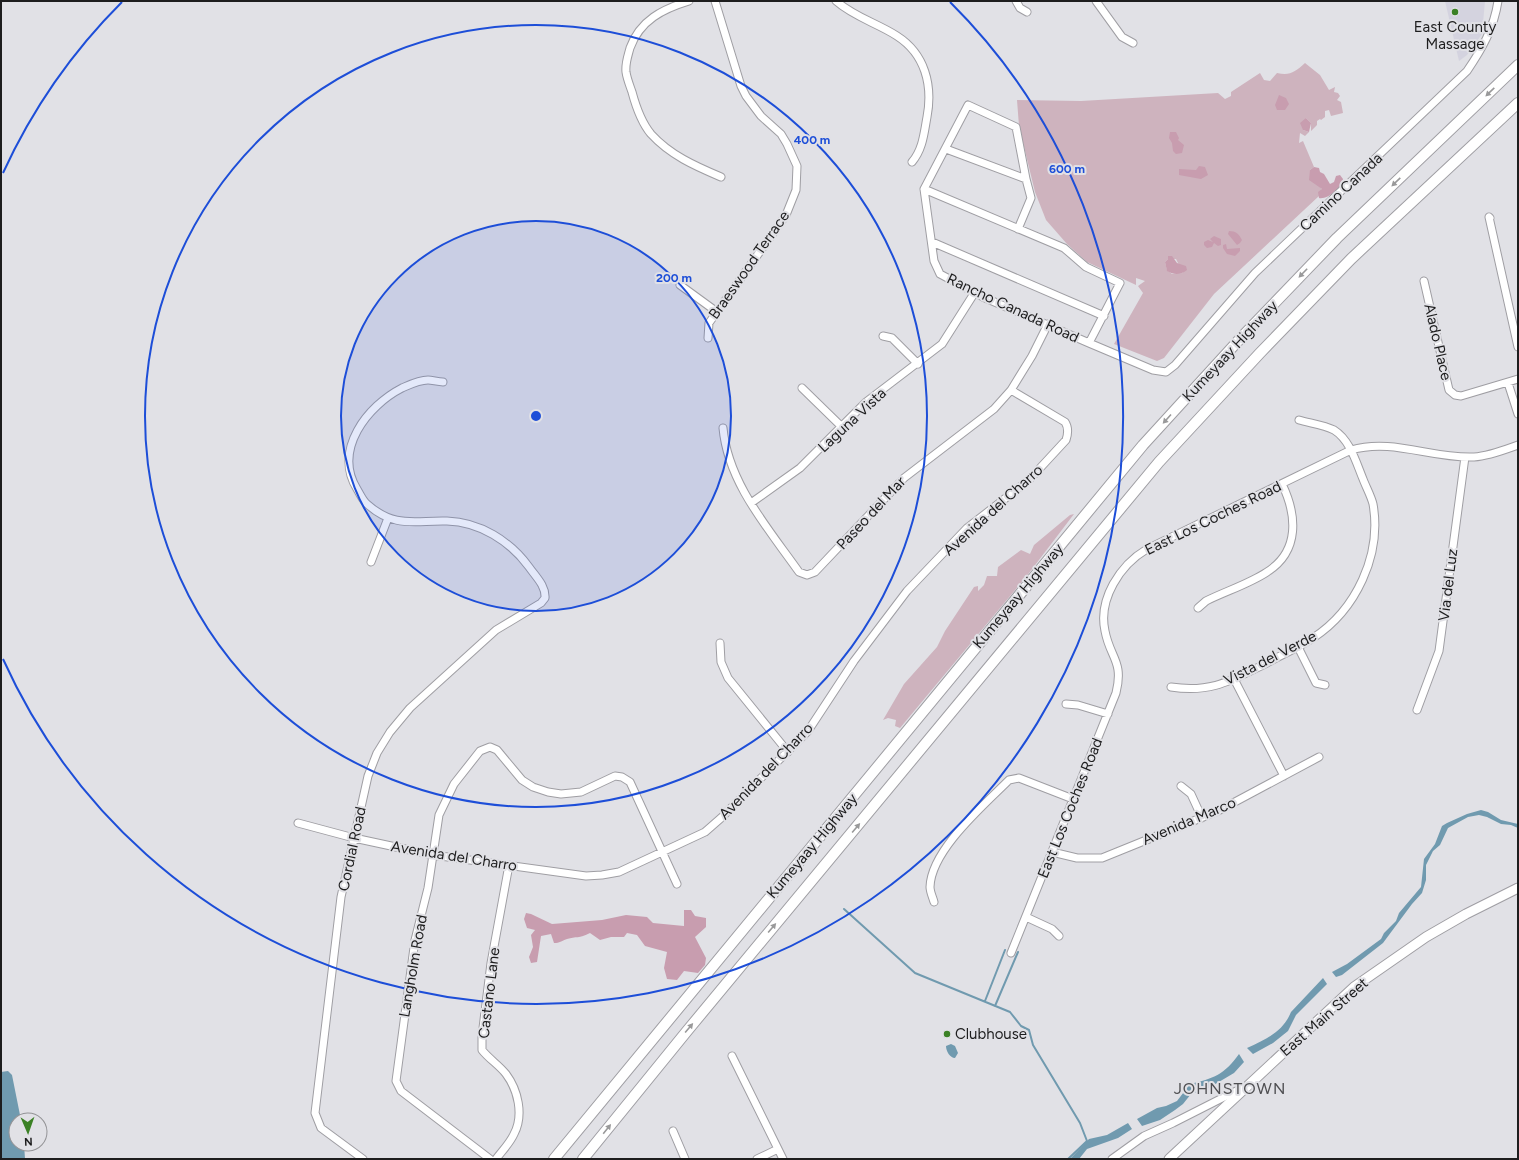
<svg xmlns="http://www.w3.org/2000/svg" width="1519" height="1160" font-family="Figtree,sans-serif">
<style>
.built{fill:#d4d3df}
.green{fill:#ceb3be;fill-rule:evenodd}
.forest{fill:#c89daf}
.water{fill:#709aaf}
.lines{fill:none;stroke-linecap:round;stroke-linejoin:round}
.stream{stroke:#709aaf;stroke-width:2}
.minor-casing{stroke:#9f9ea3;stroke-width:9}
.major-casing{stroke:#9f9ea3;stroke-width:11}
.highway-casing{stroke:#9f9ea3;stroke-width:12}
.minor{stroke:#fff;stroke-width:7}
.major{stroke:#fff;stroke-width:9}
.highway{stroke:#fff;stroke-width:10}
.oneway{fill:#99999a}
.ring{fill:none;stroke:#1d4ed8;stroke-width:2}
.poi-dot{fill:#3b8125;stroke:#e1e1e6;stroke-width:1.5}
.labels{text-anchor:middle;stroke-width:4;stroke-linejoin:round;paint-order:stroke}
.poi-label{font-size:15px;fill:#1d1d1e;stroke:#e1e1e6}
.street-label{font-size:15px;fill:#1d1d1e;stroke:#e1e1e6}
.neighbourhood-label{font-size:16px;letter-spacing:1px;fill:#4f4f52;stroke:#e1e1e6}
.centre{fill:#1d4ed8;stroke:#e1e1e6;stroke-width:2}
.ring-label{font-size:12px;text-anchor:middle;font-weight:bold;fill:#1d4ed8;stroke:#e1e1e6;stroke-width:4;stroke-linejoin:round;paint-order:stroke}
</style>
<rect width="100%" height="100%" fill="#e1e1e6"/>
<path class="built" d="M1445 1H1485L1482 34 1467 55 1459 61Z"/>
<path class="green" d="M1305 63 1320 75 1329 90 1335 87 1334 92 1338 93 1340 96 1337 100 1341 102 1343 113 1331 116 1329 110 1325 111V117L1321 120 1320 119 1317 121V125L1311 131V123L1306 118 1303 130 1309 132 1305 136 1300 133 1299 143 1303 141 1314 167 1310 170 1316 183 1322 189 1319 196 1214 294 1164 358 1157 361 1114 344 1143 293 1138 286 1145 281 1136 278V285L1087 262 1067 244 1046 220 1035 192 1019 126 1017 100 1081 101 1218 93 1225 99 1231 96V92L1260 73 1264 80 1270 81 1277 73C1290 76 1295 72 1305 63ZM1168 259H1176L1183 273 1172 274 1167 270 1165 262Z
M1074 514 1026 577 900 728 895 726 896 720 888 718 883 720 904 684 937 647 945 631 974 587 978 586V591L984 585 987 576H997L998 567 1021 550 1030 554 1034 545 1070 515Z"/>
<path class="forest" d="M1279 95 1286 98 1289 104 1285 110H1277L1275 105Z
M1306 118 1311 123 1309 132 1303 130 1300 123Z
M1170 132H1176L1179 138 1178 140 1184 145 1182 153 1176 154 1173 151 1172 143 1169 138Z
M1199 166 1205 167 1208 175 1201 179 1179 175V169L1196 170Z
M1314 167 1319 168 1320 172 1324 174 1330 184 1334 182 1336 176 1340 175 1343 179C1342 188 1327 200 1319 198L1318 192 1322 189 1309 180 1310 170Z
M1229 231C1236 231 1239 234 1242 240L1240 243 1237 245 1228 234Z
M1214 236 1221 239V245L1218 246 1214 243 1212 247 1207 248 1204 245V242L1208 240 1213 242 1210 239Z
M1226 244 1227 249 1240 248V251L1235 256 1227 254 1223 248V245Z
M1168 256H1172L1177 263 1186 266 1187 270C1181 275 1174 275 1167 271L1165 262 1168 259Z
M684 910H691L695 916 706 918V927L695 937 706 958 705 965 698 973 684 971 677 980 667 979 664 968 667 952 645 946 637 935 627 933 624 937H611L600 940 590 933C579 939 576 936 567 939 561 941 560 943 554 943L551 934 541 936 537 962 531 963 529 957 533 947 531 935 535 930 527 928 524 919 526 913 531 914 552 924 602 920 626 915 647 917 653 923 684 926Z"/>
<path class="water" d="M1481 810 1488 812 1501 820 1518 824V828L1511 825 1501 824 1487 817 1479 815 1468 817 1448 828 1440 845 1433 851 1426 865V880L1422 893 1412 904 1383 943 1342 975 1336 977 1332 972 1347 964 1381 939 1384 933 1396 921 1399 913 1421 887 1424 859 1435 844 1442 826 1447 823 1467 814Z
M1323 978 1327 984 1296 1015 1288 1031 1273 1043 1253 1054 1247 1048C1266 1039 1283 1032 1291 1012Z
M951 1044 955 1046 958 1053 955 1058C950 1058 946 1051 946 1046Z
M1239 1054 1244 1062 1234 1073 1207 1089 1191 1094 1183 1104 1175 1110 1160 1120 1142 1126 1137 1119 1157 1108 1166 1106 1177 1101 1190 1084C1213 1079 1225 1074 1239 1054Z
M8 1071 12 1075 21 1120H16V1144H24L25 1159H1V1072Z
M1128 1123 1132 1129 1118 1138 1087 1149 1079 1159H1070L1089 1139 1107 1135Z"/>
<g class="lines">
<path class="stream" d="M844 909 915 973 1010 1012 1021 1026 1029 1030 1033 1045 1080 1123 1087 1141 1068 1159
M985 1001 1005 950
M995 1006 1018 952"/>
<defs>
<path id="minor" d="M689 1C663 9 640 20 630 48 628 56 625 63 626 72 627 79 630 86 632 92 636 107 641 122 651 134 670 155 695 166 721 177
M836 1C854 17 877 23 897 36 925 54 933 85 927 117 924 133 923 149 912 162
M1016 1 1020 8 1027 12
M1096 1 1122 37 1133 43
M946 149 1026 179 1031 198 1018 229
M1026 179 1016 127 968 105 924 189 934 261 940 274 983 297 1089 343 1153 370 1166 372 1175 365 1255 273 1467 71C1482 49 1494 28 1498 1
M924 189 1064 248 1086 267 1120 283 1089 343
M1490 218 1489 217 1518 347
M932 242 1104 316
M1424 281 1449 390 1455 395 1461 396 1518 379
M680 285 717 312
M883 336 892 338 918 364
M708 338 709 323 786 215 796 190 797 166 787 144 781 134 761 116 746 96 741 86 715 1
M1508 383 1518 414
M802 388 843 428
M723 428C728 483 768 528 799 572L807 575 815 572 904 478 994 409 1011 390 1032 356 1048 324
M751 503 800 468 866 402 942 344 975 292
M371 562 388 518
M1198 608 1206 601C1226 591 1249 584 1267 572 1300 551 1297 515 1282 484
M720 643 721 662 728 678 788 752
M1298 647 1316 683 1325 685
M1234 679 1284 776
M1171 687C1211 693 1230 681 1265 664 1281 655 1298 648 1313 638 1356 610 1382 555 1373 504 1371 496 1366 487 1363 479 1356 462 1350 440 1334 430 1324 425 1309 423 1299 420
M1066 704 1078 705 1108 714
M1417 710 1439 651 1465 457
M1181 786 1191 794 1202 818
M298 823 354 838 433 855 586 876 602 875 619 872 705 832 721 818 808 731 854 661 907 591 967 528 1029 480 1066 440C1068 434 1069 428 1065 422L1011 390
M1052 852 1077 858H1102L1218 811 1319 757
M934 902C933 898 930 892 930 887 931 850 984 805 1009 780L1019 778 1073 799
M1026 917 1052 929 1059 936
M1011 953 1116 693C1124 661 1110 658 1105 631 1098 599 1120 565 1147 549L1351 450C1393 438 1432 459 1474 457 1489 456 1504 450 1518 445
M732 1056 783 1159
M673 1131 685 1159
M363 1159 321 1128 315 1113 341 897 368 776 377 753 390 732 410 708 496 630 541 603 545 598C546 586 536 577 529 567 510 541 480 522 447 521 415 520 395 529 367 504 363 501 360 494 357 489 333 450 367 406 402 388 409 385 419 380 428 380 432 380 438 382 443 382
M490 1159 401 1091 396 1081 415 940 428 888 439 815 454 784 480 751 490 747 497 750 522 780 533 787 548 792 561 794 581 792 615 776 622 777 630 782 677 884
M496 1159C502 1151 510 1143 514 1134 524 1115 518 1090 506 1074 499 1065 489 1059 482 1050V1036L491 963 509 865
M757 1159 778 1149
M1112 1159 1144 1136 1173 1123 1242 1088"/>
<path id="major" d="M1169 1159 1354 987 1426 937 1466 914 1518 888"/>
<path id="highway" d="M554 1159 1143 445 1238 341 1337 238 1518 65
M583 1159 687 1031 1159 462 1260 353 1351 259 1518 103"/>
</defs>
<use href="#minor" class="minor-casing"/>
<use href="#major" class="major-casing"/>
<use href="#highway" class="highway-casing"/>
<use href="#minor" class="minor"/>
<use href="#major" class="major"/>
<use href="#highway" class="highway"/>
</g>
<defs><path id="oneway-solid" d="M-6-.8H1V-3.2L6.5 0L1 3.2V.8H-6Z"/></defs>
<g class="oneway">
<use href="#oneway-solid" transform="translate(1490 92) rotate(136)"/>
<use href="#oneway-solid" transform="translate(1396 182) rotate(136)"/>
<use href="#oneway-solid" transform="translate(1303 273) rotate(134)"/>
<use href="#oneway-solid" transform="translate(1167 419) rotate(132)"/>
<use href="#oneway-solid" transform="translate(856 828) rotate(-50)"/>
<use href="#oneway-solid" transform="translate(772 928) rotate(-50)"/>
<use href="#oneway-solid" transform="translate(689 1028) rotate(-50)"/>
<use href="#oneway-solid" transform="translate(607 1129) rotate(-51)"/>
</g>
<circle cx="536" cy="416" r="195" fill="#1d4ed8" fill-opacity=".12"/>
<g class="ring">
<circle cx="536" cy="416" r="195"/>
<circle cx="536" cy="416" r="391"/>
<path d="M3 173A586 586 0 0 1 122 2M950 2A586 586 0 1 1 3 659"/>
</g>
<g class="poi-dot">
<circle cx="1455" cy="12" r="4"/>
<circle cx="947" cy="1034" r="4"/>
</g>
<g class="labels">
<g class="poi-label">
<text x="1455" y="32">East County<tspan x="1455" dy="17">Massage</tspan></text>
<text x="955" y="1039" text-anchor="start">Clubhouse</text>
</g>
<g class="street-label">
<text transform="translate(1341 192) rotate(-43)" y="5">Camino Canada</text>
<text transform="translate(749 265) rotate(-55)" y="5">Braeswood Terrace</text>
<text transform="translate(1013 308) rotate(25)" y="5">Rancho Canada Road</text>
<text transform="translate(1438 342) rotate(77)" y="5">Alado Place</text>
<text transform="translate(1230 351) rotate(-47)" y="5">Kumeyaay Highway</text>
<text transform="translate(852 420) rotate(-43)" y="5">Laguna Vista</text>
<text transform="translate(993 510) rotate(-42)" y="5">Avenida del Charro</text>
<text transform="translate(871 513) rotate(-47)" y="5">Paseo del Mar</text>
<text transform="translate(1213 518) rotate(-26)" y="5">East Los Coches Road</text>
<text transform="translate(1448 585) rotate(-83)" y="5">Via del Luz</text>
<text transform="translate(1018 596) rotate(-50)" y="5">Kumeyaay Highway</text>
<text transform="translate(1270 658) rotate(-27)" y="5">Vista del Verde</text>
<text transform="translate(766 771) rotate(-46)" y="5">Avenida del Charro</text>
<text transform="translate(1070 808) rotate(-68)" y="5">East Los Coches Road</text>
<text transform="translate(1189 821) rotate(-23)" y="5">Avenida Marco</text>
<text transform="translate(812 846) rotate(-50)" y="5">Kumeyaay Highway</text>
<text transform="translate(352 849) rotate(-78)" y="5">Cordial Road</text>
<text transform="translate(454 856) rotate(9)" y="5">Avenida del Charro</text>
<text transform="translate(413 966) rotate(-80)" y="5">Langholm Road</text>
<text transform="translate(489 993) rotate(-83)" y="5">Castano Lane</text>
<text transform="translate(1324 1017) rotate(-41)" y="5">East Main Street</text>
</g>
<g class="neighbourhood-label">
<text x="1230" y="1094">JOHNSTOWN</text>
</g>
</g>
<circle cx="536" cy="416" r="6" class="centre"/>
<g class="ring-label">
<text x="812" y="144">400 m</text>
<text x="1067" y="173">600 m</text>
<text x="674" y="282">200 m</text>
</g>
<rect width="1519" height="1160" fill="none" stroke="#1d1d1e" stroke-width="4"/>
<g transform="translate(28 1132) rotate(178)"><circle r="19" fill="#e1e1e6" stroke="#939396"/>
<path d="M0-3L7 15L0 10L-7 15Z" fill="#3b8125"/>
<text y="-6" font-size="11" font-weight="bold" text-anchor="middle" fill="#1d1d1e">N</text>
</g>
</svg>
